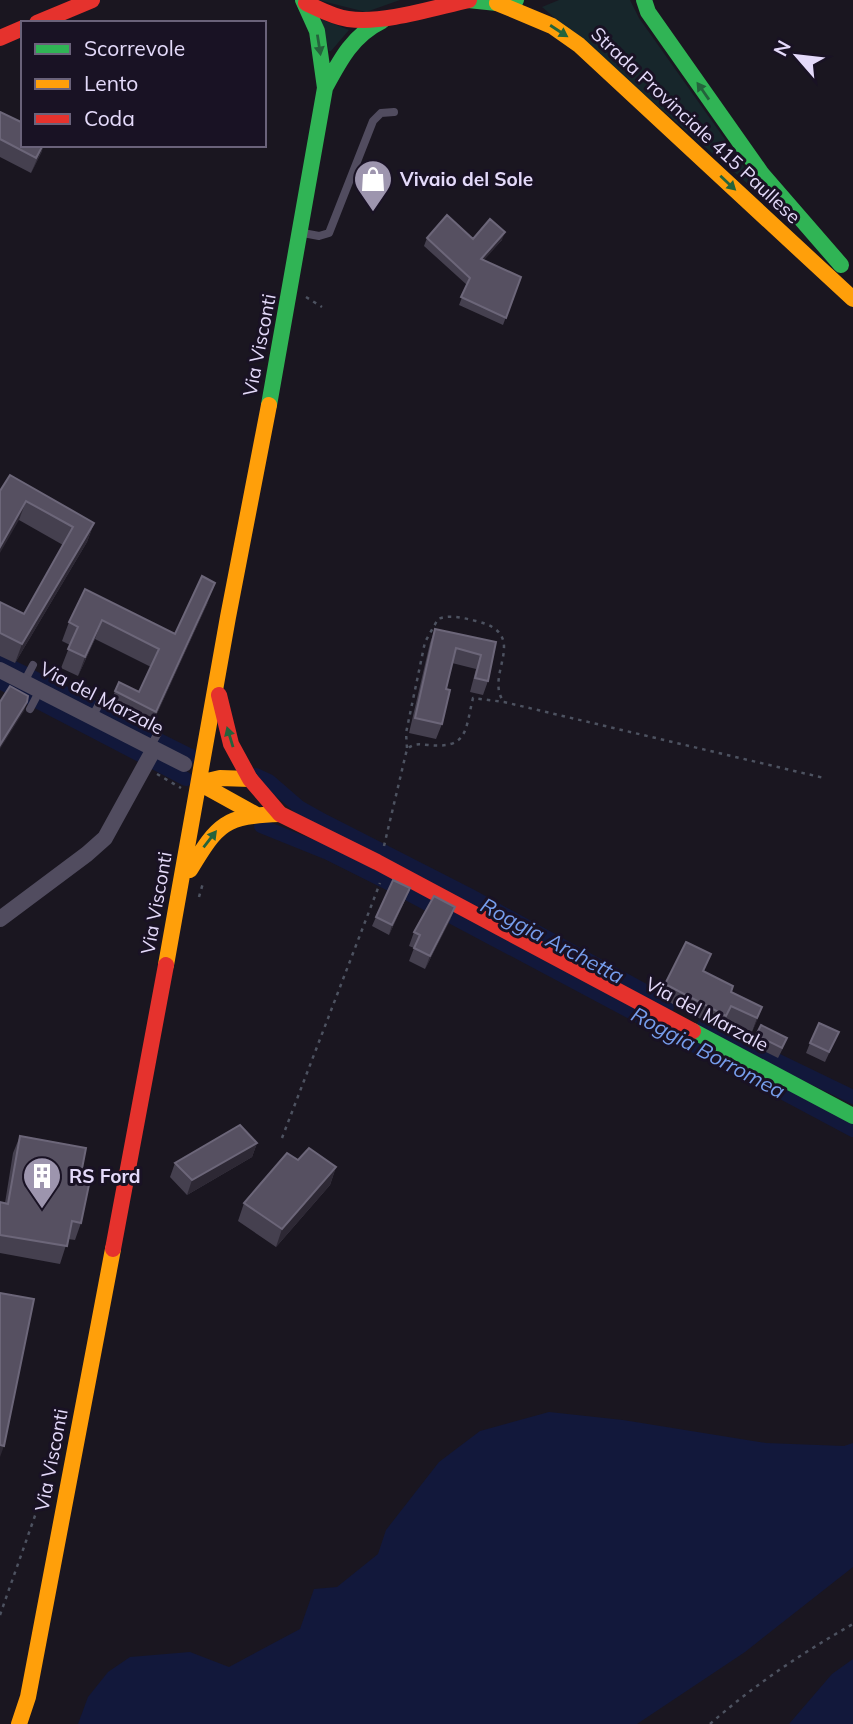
<svg xmlns="http://www.w3.org/2000/svg" width="853" height="1724" font-family="Mulish,sans-serif">
<style>
.green{fill:#17262b}
.water{fill:#12183b}
.lines{fill:none;stroke-linecap:round;stroke-linejoin:round}
.canal{stroke:#12183b;stroke-width:14}
.path{stroke:#4d5260;stroke-width:2.5;stroke-dasharray:3.5 5;stroke-linecap:butt}
.lane{stroke:#514c5f;stroke-width:8}
.street{stroke:#514c5f;stroke-width:16}
.fast{stroke:#30b455;stroke-width:16}
.slow{stroke:#ff9f0a;stroke-width:16}
.jam{stroke:#e5322d;stroke-width:16}
.wall{fill:#45404f}
.shaded-wall{fill:#2d2834}
.building{fill:#565061;stroke:#6c6679;stroke-width:2}
.oneway{fill:#24633c}
.labels{text-anchor:middle;stroke-width:6;stroke-linejoin:round;paint-order:stroke}
.street-label{font-size:19px;fill:#e4dafa;stroke:#191224}
.poi-label{font-size:19px;font-weight:bold;fill:#e4dafa;stroke:#191224;text-anchor:start}
.water-label{font-size:21px;font-style:italic;fill:#769dec;stroke:#191224}
</style>
<rect width="100%" height="100%" fill="#1a1620"/>
<path class="green" d="M318 0H400L366 12Z
M559 0H630L639 18 770 203 542 7Z
M321 19 349 30 331 51H329Z"/>
<path class="water" d="M549 1412 623 1420 766 1443 844 1446 853 1443V1567L745 1652 637 1724H78L88 1697 108 1672 130 1657 190 1652 229 1667 300 1629 314 1589 337 1587 378 1554 386 1530 439 1462 480 1431Z
M853 1659V1724H789L832 1674Z"/>
<g class="lines">
<path class="canal" d="M0 661 191 756
M0 682 186 779
M256 775 269 781 299 807 324 821 469 895 652 995 656 1002 667 1007
M261 826 328 853 390 884 853 1130
M704 1025 853 1097"/>
<path class="path" d="M306 297 322 307
M407 748 406 733 425 642 438 619C450 614 463 618 476 621 532 634 483 675 504 702
M157 774 181 788
M384 846 407 749C414 743 419 744 428 745 468 749 465 731 473 698L504 702 824 778
M199 897 203 883
M282 1138 380 883
M0 1615 37 1510 48 1499
M710 1724C754 1685 802 1653 853 1624"/>
<path class="lane" d="M303 233 319 236 329 233 373 121 381 113 394 112
M24 682 33 665
M30 709 40 690
M92 717 102 699
M150 747 158 733"/>
<path class="street" d="M0 670 184 764
M0 919 87 854 105 838 154 749"/>
<path class="fast" d="M468 0 497 3 516 0
M644 0 648 12 762 174 841 265
M325 88C340 60 353 35 382 21
M269 405 325 88 317 31 303 0
M693 1031 853 1116"/>
<path class="slow" d="M497 3 552 26 579 45 853 299
M199 783 255 814
M199 783 220 778 250 779
M190 870C218 823 225 816 280 814
M166 965 228 617 269 405
M19 1724 28 1697 113 1249"/>
<path class="jam" d="M306 3C319 9 333 17 348 19 384 24 433 8 469 0
M37 23 92 0
M0 38 23 28
M219 695 231 744 250 779 280 814 377 862 693 1031
M113 1249 166 965"/>
</g>
<path class="wall" d="M0 112 42 151 31 173 0 157Z
M427 238 502 240 483 260 521 277 503 325 459 305 467 285 424 246Z
M10 475 94 523 87 542 15 663 0 656V602L24 614 63 545 19 520Z
M85 589 175 634 208 602 149 731 108 710 115 691 139 692 151 667 95 639 78 676 61 668 70 645 62 641 69 622Z
M435 629 496 642 488 681 483 695 470 692 476 669 452 663 446 689 442 724 436 739 409 733 430 643Z
M406 898 389 935 372 926 376 917Z
M455 907 450 920 425 969 409 961 414 948 409 946 414 932Z
M704 972 731 992 762 1007 752 1032 726 1019 721 1030 660 997 665 984Z
M839 1032 825 1062 806 1053 810 1043Z
M756 1035 783 1048 778 1058 752 1045Z
M20 1136 80 1179 81 1223 75 1240 68 1239 60 1264 0 1253V1202L5 1203 13 1153Z
M257 1143 252 1157 187 1195 170 1177 175 1163Z
M298 1160 336 1167 330 1185 276 1247 238 1221 244 1203Z"/>
<path class="shaded-wall" d="M43 145H44L42 151 31 173Z
M505 232 502 240 478 267 481 259Z
M26 501 19 520 0 553V547Z
M94 523 87 542 15 663 22 644Z
M215 583 208 602 149 731 156 712Z
M102 620 95 639 78 676 85 657Z
M27 702 24 711 0 749V745Z
M410 888 406 898 389 935 392 925Z
M455 907 450 920 425 969 430 956Z
M762 1007 757 1021 752 1032 757 1018Z
M257 1143 252 1157 187 1195 192 1180Z
M336 1167 330 1185 276 1247 282 1229Z
M0 1445 4 1446 0 1457Z"/>
<path class="building" d="M0 112 23 123V145H43L36 158 0 139Z
M447 215 473 239 490 219 505 232 481 259 521 277 506 318 461 297 470 278 427 238Z
M10 475 94 523 22 644 0 633V602L24 614 73 527 26 501 0 547V491Z
M202 576 215 583 156 712 115 691 119 682 139 692 159 649 102 620 85 657 68 649 78 627 69 622 85 589 175 634Z
M435 629 496 642 488 681 475 678 481 655 456 648 446 689 450 690 442 724 415 718Z
M10 686 28 696 27 702 0 745V702Z
M393 880 410 888 392 925 376 917Z
M434 896 455 907 430 956 414 948 420 935 414 932Z
M686 942 711 954 703 971 733 986 731 992 762 1007 757 1018 731 1006 726 1016 665 984Z
M819 1023 839 1032 829 1052 810 1043Z
M761 1025 787 1038 782 1048 756 1035Z
M240 1125 257 1143 192 1180 175 1163Z
M20 1136 86 1148 80 1179 90 1180 81 1223 72 1221 67 1246 0 1235V1202L8 1204Z
M309 1148 336 1167 282 1229 244 1203 287 1153 298 1160Z
M0 1293 34 1299 4 1446 0 1445Z"/>
<defs><path id="oneway-solid" d="M-6-.8H1V-3.2L6.5 0L1 3.2V.8H-6Z" transform="scale(1.75)"/></defs>
<g class="oneway">
<use href="#oneway-solid" transform="translate(559 31) rotate(33)"/>
<use href="#oneway-solid" transform="translate(319 45) rotate(81)"/>
<use href="#oneway-solid" transform="translate(703 91) rotate(-125)"/>
<use href="#oneway-solid" transform="translate(728 183) rotate(43)"/>
<use href="#oneway-solid" transform="translate(230 737) rotate(-107)"/>
<use href="#oneway-solid" transform="translate(210 839) rotate(-52)"/>
</g>
<defs>
<symbol id="shop-pin" viewBox="-11 -11 22 30"><path d="M0 17L-7.5 6A9.5 9.5 0 1 1 7.5 6Z" fill="#9d95ae" stroke="#191224"/><path d="M-5-2.5h2.3a2.7 3.5 0 0 1 5.4 0H5L5.5 6h-11ZM-1.5-2.5h3a1.5 2.3 0 0 0-3 0Z" fill="#fff"/></symbol>
<symbol id="building-pin" viewBox="-11 -11 22 30"><path d="M0 17L-7.5 6A9.5 9.5 0 1 1 7.5 6Z" fill="#9d95ae" stroke="#191224"/><path d="M-4-6H4V6H1V3H-1V6H-4ZM-2.5-4.3h1.7v1.8h-1.7ZM.8-4.3h1.7v1.8H.8ZM-2.5-1h1.7V.8h-1.7ZM.8-1h1.7V.8H.8Z" fill="#fff"/></symbol>
</defs>
<g fill-rule="evenodd">
<use href="#shop-pin" x="351" y="157" width="44" height="60"/>
<use href="#building-pin" x="20" y="1154" width="44" height="60"/>
</g>
<g class="labels">
<g class="street-label">
<text transform="translate(696 125) rotate(43)" y="7">Strada Provinciale 415 Paullese</text>
<text transform="translate(259 345) rotate(-79)" y="7">Via Visconti</text>
<text transform="translate(102 698) rotate(27)" y="7">Via del Marzale</text>
<text transform="translate(156 903) rotate(-80)" y="7">Via Visconti</text>
<text transform="translate(707 1014) rotate(28)" y="7">Via del Marzale</text>
<text transform="translate(51 1460) rotate(-79)" y="7">Via Visconti</text>
</g>
<g class="poi-label">
<text x="400" y="186">Vivaio del Sole</text>
<text x="69" y="1183">RS Ford</text>
</g>
<g class="water-label">
<text transform="translate(552 941) rotate(28)" y="7">Roggia Archetta</text>
<text transform="translate(708 1053) rotate(28)" y="7">Roggia Borromea</text>
</g>
</g>
<rect x="21" y="21" width="245" height="126" fill="#191224" stroke="#6a627a" stroke-width="2"/>
<rect x="35" y="44" width="35" height="10" fill="#30b455" stroke="#6a627a" stroke-width="2"/>
<text x="84" y="56" font-size="21" fill="#e4dafa">Scorrevole</text>
<rect x="35" y="79" width="35" height="10" fill="#ff9f0a" stroke="#6a627a" stroke-width="2"/>
<text x="84" y="91" font-size="21" fill="#e4dafa">Lento</text>
<rect x="35" y="114" width="35" height="10" fill="#e5322d" stroke="#6a627a" stroke-width="2"/>
<text x="84" y="126" font-size="21" fill="#e4dafa">Coda</text>
<g transform="translate(797 56) rotate(298)" stroke="#191224" stroke-width="5" paint-order="stroke">
<path d="M0-5L12 26L0 18L-12 26Z" fill="#e4dafa"/>
<text y="-10" font-size="19" font-weight="bold" text-anchor="middle" fill="#e4dafa">N</text>
</g>
</svg>
